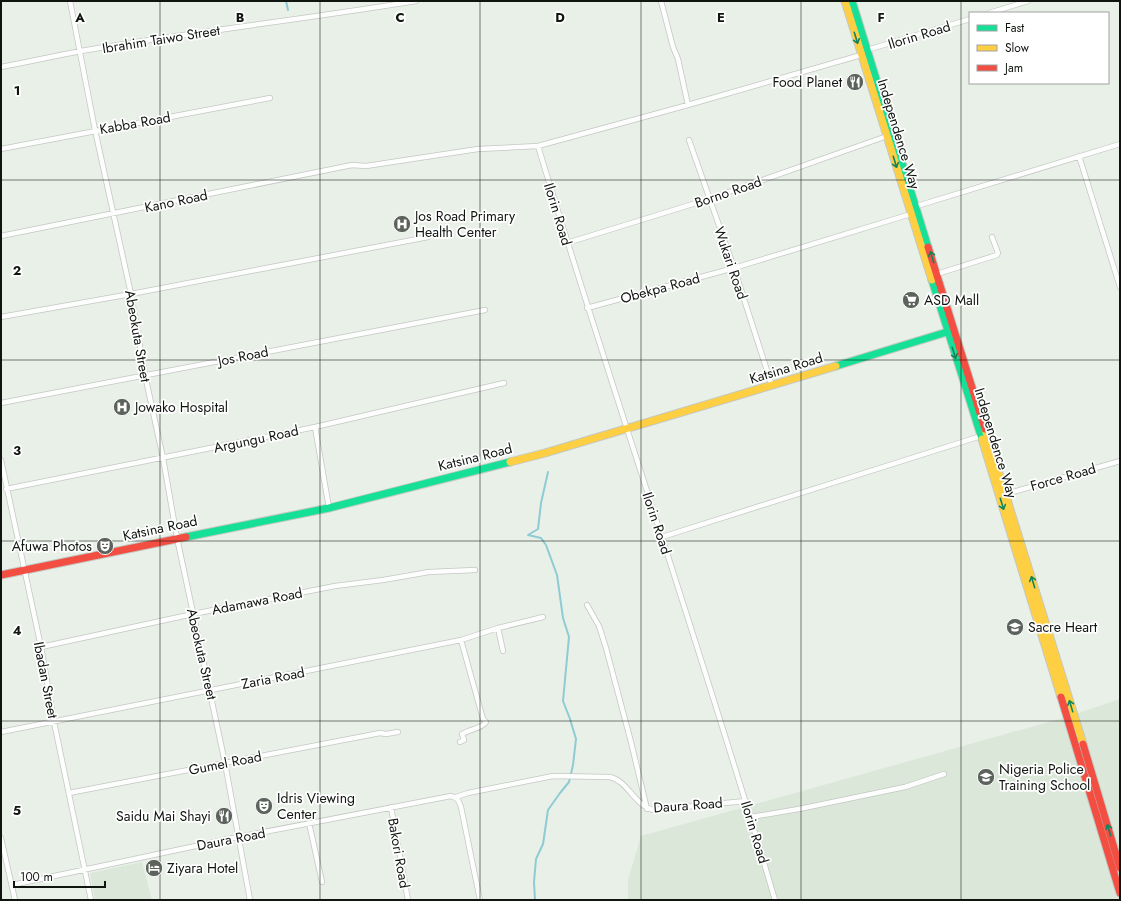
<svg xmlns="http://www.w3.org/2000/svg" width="1121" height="901" font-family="Jost,sans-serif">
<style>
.built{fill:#dbe8d9}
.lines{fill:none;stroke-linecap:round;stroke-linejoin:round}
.stream{stroke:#8fcbd4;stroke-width:2}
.street-casing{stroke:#c3c8c3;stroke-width:6}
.fast-casing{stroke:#c3c8c3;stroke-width:9}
.slow-casing{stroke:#c3c8c3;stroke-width:9}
.jam-casing{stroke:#c3c8c3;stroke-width:9}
.street{stroke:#fcfdfc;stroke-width:4.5}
.fast{stroke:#16e098;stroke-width:7}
.slow{stroke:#ffcf43;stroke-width:7}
.jam{stroke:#f24e42;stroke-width:7}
.oneway{stroke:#13855b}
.grid{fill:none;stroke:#101510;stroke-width:1;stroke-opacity:0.55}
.labels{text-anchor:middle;stroke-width:3.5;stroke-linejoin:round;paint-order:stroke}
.street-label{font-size:14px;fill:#101510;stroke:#fff}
.poi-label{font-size:14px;fill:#101510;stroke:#fff;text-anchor:start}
.grid-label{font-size:13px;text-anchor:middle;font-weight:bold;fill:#101510;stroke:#fff;stroke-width:3.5;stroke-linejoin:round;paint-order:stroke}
</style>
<rect width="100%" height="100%" fill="#e9f0e8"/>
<path class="built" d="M1120 699V900H628V880L641 836 1063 718Z
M142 862 152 900H95L90 873Z"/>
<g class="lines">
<path class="stream" d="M286 1 288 10
M535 900 534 882 536 859 543 844 548 810 560 793 569 782 573 765 576 739 570 719 563 701 569 637 563 618 557 575 546 545 541 538 528 535 538 529 541 503 548 472"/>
<defs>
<path id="street" d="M70 1 95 130 131 294 145 375 163 458 177 538 225 763 250 900
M661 1 673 47 678 59 688 105
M989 13 1028 1
M867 50 970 19
M1 67C28 62 54 56 81 51 193 32 305 19 416 1
M689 140 734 268 772 386
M538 146C614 398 701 647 775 900
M1 149 270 98
M1079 156 1120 287
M917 206 1120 144
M1 236 352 165 366 166 478 149 538 146 688 105 861 55
M567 243 709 199 887 136
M937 274 997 255 998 253 992 237
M587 308 734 268 911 214
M1 317 131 294 428 237
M1 403 485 310
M315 427 329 508
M1 460 41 647 54 722 91 900
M6 489 315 427 504 383
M1006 494 1120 461
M662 537 981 436
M587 605 599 626 606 648 631 742 647 809
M498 628 503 651
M41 647 193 614 335 586 383 580 429 572 475 570
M1 732 461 640 498 628 543 617
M460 742 464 740 462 734C470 729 483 728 486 722L483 719 461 640
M69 793 380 733 386 734 398 732
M456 797 468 793 553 776 610 777C628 781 634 805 653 810L746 801
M391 807 408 900
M751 817 799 809 905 787 944 774
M309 823 322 882
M1 838 15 900
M12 885 238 837 451 796C458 798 459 801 461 807L480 900"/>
<path id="fast" d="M852 1 928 247
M932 280 982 439
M836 366 947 332
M186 537 329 508 510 462"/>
<path id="slow" d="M845 1 932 280
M985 429 1083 744
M982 439 1061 697
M510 462 545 453 836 366"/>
<path id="jam" d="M928 247 985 429
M1 575 186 537
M1061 697 1120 893
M1083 744 1120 868"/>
</defs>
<use href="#street" class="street-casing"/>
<use href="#fast" class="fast-casing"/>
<use href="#slow" class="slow-casing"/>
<use href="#jam" class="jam-casing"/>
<use href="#street" class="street"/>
<use href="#fast" class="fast"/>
<use href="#slow" class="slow"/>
<use href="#jam" class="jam"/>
</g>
<defs><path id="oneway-shaft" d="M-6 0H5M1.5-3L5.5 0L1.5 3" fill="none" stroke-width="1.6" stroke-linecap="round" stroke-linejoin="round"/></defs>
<g class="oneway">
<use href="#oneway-shaft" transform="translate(856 38) rotate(73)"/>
<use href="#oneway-shaft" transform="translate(895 162) rotate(73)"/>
<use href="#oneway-shaft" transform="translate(932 257) rotate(-107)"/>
<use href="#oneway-shaft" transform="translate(954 353) rotate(72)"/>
<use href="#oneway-shaft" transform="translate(1002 504) rotate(73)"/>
<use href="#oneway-shaft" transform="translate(1033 582) rotate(-107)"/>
<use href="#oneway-shaft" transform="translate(1071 706) rotate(-107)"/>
<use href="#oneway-shaft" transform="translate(1109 830) rotate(-107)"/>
</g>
<path class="grid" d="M160 1V900M320 1V900M480 1V900M641 1V900M801 1V900M961 1V900M1 180H1120M1 360H1120M1 541H1120M1 721H1120"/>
<defs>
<symbol id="restaurant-disc" viewBox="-11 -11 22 22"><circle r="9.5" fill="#5c625c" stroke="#fff"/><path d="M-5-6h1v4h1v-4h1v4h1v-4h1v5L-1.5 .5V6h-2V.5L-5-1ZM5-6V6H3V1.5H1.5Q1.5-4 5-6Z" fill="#fff"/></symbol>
<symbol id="hospital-disc" viewBox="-11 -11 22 22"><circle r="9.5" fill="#5c625c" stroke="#fff"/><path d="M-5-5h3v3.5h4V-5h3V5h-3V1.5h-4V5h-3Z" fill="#fff"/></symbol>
<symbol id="supermarket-disc" viewBox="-11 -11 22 22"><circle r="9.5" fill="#5c625c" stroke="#fff"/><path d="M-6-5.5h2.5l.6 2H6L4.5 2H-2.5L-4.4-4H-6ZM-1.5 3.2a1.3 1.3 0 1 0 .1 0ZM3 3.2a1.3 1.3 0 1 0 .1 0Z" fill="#fff"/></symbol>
<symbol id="theatre-disc" viewBox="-11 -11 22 22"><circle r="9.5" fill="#5c625c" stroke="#fff"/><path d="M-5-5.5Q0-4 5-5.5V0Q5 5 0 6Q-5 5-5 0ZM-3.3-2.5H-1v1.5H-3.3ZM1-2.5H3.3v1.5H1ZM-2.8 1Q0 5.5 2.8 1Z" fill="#fff"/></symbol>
<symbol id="school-disc" viewBox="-11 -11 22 22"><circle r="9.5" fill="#5c625c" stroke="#fff"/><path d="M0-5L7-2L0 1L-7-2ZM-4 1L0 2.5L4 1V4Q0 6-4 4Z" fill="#fff"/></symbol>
<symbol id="university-disc" viewBox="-11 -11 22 22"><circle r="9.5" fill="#5c625c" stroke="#fff"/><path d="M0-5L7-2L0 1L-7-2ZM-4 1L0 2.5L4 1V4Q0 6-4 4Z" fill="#fff"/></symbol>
<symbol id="hotel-disc" viewBox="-11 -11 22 22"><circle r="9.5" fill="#5c625c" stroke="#fff"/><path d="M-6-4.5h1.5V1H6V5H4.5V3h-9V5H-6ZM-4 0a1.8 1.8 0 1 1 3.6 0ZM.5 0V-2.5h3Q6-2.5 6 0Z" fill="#fff"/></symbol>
</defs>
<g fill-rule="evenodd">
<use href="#restaurant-disc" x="845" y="72" width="20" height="20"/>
<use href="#hospital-disc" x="392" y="214" width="20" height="20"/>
<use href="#supermarket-disc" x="901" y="290" width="20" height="20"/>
<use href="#hospital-disc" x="112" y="397" width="20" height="20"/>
<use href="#theatre-disc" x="95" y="536" width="20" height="20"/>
<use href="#school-disc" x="1005" y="617" width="20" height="20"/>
<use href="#university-disc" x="976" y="767" width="20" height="20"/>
<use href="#theatre-disc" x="254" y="796" width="20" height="20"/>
<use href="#restaurant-disc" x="214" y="806" width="20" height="20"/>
<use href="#hotel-disc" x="144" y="858" width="20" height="20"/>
</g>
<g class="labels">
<g class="street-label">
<text transform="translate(919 35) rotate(-17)" y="5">Ilorin Road</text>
<text transform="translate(161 39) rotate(-9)" y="5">Ibrahim Taiwo Street</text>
<text transform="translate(135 123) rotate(-10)" y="5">Kabba Road</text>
<text transform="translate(899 134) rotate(73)" y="5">Independence Way</text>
<text transform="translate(728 192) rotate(-19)" y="5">Borno Road</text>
<text transform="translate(176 201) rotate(-12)" y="5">Kano Road</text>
<text transform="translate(558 214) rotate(73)" y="5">Ilorin Road</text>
<text transform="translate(731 263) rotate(71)" y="5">Wukari Road</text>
<text transform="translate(660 288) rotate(-15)" y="5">Obekpa Road</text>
<text transform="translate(138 336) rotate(80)" y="5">Abeokuta Street</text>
<text transform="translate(243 356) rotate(-11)" y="5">Jos Road</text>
<text transform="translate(786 368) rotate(-17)" y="5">Katsina Road</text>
<text transform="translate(256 439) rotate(-12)" y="5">Argungu Road</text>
<text transform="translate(996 443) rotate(73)" y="5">Independence Way</text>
<text transform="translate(475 457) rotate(-14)" y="5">Katsina Road</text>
<text transform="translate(1063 477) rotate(-16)" y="5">Force Road</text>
<text transform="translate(657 523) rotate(72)" y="5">Ilorin Road</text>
<text transform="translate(160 528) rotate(-12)" y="5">Katsina Road</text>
<text transform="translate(257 601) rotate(-11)" y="5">Adamawa Road</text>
<text transform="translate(202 654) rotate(77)" y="5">Abeokuta Street</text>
<text transform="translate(273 678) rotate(-11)" y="5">Zaria Road</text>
<text transform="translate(46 680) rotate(79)" y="5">Ibadan Street</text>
<text transform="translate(225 763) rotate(-11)" y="5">Gumel Road</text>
<text transform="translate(688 805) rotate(-4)" y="5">Daura Road</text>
<text transform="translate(755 832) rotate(73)" y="5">Ilorin Road</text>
<text transform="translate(231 839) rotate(-11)" y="5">Daura Road</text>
<text transform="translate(399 853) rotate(80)" y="5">Bakori Road</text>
</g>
<g class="poi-label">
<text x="842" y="87" text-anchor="end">Food Planet</text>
<text x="415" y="221">Jos Road Primary<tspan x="415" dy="16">Health Center</tspan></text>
<text x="924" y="305">ASD Mall</text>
<text x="135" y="412">Jowako Hospital</text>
<text x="92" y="551" text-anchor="end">Afuwa Photos</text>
<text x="1028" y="632">Sacre Heart</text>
<text x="999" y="774">Nigeria Police<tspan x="999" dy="16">Training School</tspan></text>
<text x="277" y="803">Idris Viewing<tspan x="277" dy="16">Center</tspan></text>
<text x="211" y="821" text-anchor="end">Saidu Mai Shayi</text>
<text x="167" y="873">Ziyara Hotel</text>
</g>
</g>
<g class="grid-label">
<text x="80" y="22">A</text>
<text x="240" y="22">B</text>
<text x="400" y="22">C</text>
<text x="560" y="22">D</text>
<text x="721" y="22">E</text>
<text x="881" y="22">F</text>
<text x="17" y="95">1</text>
<text x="17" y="275">2</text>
<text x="17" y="455">3</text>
<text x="17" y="635">4</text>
<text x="17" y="815">5</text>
</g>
<rect width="1121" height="901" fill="none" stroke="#101510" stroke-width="4"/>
<rect x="969" y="12" width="140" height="72" fill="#ffffff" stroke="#9fa19f"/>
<rect x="977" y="25" width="20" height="6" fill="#16e098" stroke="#9fa19f"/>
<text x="1005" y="32" font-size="12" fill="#101510">Fast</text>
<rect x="977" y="45" width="20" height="6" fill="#ffcf43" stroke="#9fa19f"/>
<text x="1005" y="52" font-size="12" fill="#101510">Slow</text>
<rect x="977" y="65" width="20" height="6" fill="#f24e42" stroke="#9fa19f"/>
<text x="1005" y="72" font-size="12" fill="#101510">Jam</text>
<path d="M14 881v6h91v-6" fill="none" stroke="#101510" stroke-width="2"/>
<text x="20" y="881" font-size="12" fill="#101510" stroke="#ffffff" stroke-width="3" paint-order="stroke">100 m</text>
</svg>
